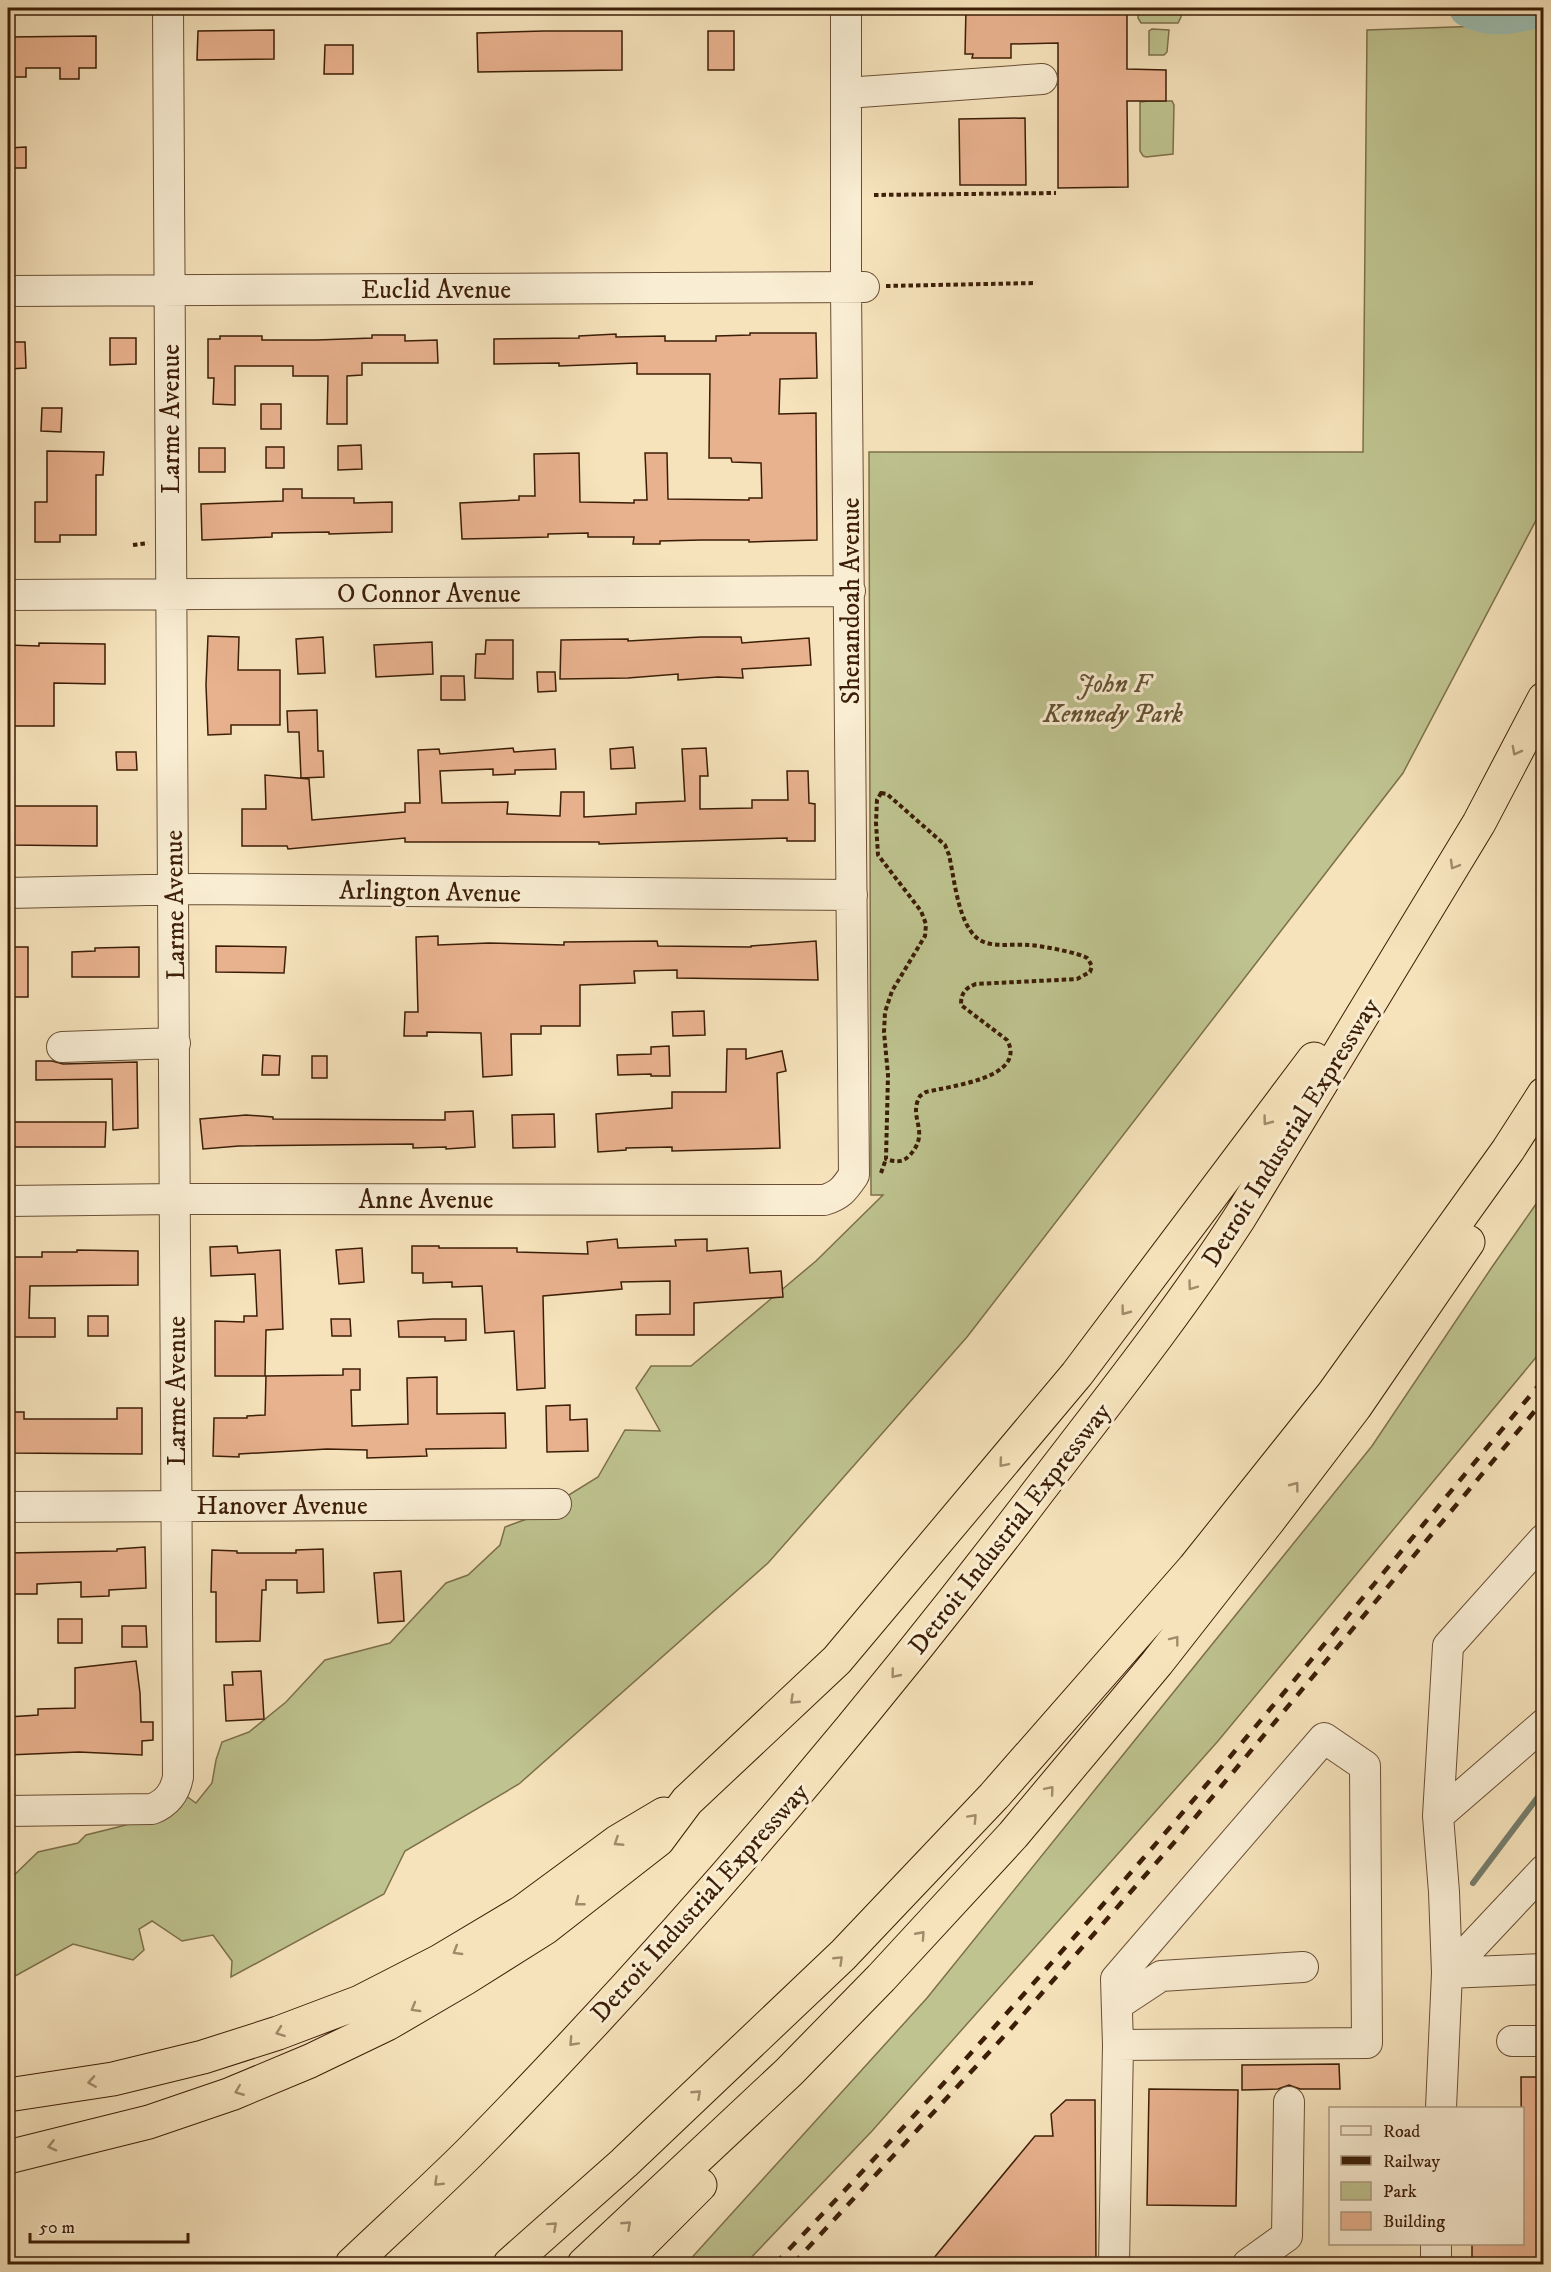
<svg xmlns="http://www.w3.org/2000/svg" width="1551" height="2272" font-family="'IM FELL DW Pica',serif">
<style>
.green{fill:#bec38f;stroke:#7d704b;stroke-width:1.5}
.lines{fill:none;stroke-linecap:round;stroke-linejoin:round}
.stream{stroke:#767e6e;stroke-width:6}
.river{stroke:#9dbeb2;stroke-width:38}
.building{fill:#e9b28f;stroke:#3c1e07;stroke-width:1.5}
.minor-casing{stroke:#6a4f34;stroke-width:32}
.highway-casing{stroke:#3c1e07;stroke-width:35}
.path{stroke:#3c1e07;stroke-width:4;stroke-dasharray:4.5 3;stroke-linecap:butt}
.minor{stroke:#f9edd3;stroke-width:30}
.highway{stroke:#f6e3bc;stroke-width:33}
.rail{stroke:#3c1e07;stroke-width:4.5;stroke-dasharray:10 10;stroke-linecap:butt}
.oneway{stroke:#a28a6b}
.labels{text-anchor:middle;stroke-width:6;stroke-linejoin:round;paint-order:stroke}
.street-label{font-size:26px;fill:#3c1e07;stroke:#f9edd3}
.park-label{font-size:26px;font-style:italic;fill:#635030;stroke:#f9edd3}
</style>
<rect width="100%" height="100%" fill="#f6e3bc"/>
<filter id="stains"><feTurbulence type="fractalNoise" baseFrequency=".00333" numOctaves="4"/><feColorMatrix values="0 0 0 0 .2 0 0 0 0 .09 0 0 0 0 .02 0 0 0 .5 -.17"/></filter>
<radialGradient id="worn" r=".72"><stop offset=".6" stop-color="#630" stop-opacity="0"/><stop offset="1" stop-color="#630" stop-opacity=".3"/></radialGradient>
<path class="green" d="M1138 8H1181V17L1178 23H1141L1138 18Z
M1543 24V507L1403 773 967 1337 768 1563 519 1784 405 1851 384 1894 231 1977 232 1961 213 1935 182 1941 152 1921 139 1929 144 1950 133 1960 73 1944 8 1980V1881L38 1852 78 1843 86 1835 122 1826 172 1810 186 1796 196 1803 212 1783 216 1760 222 1742 249 1732 286 1702 325 1660 390 1643 446 1583 468 1575 500 1545 505 1527 535 1516 598 1477 625 1430 660 1431 636 1388 651 1366H691L816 1261 883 1195H871L869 452H1363L1367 30Z
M1152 29 1169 30 1167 52 1164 55H1149V31Z
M1149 101H1172L1174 105 1173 154 1146 157 1143 156 1140 151V102Z
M1543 1194V1349L1218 1741 872 2131 745 2264H686L927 1998 1372 1446 1492 1267Z"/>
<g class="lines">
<path class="stream" d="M1473 1883 1544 1789"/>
<path class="river" d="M1468 8C1492 21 1516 14 1541 8"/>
</g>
<path class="building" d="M966 8H1127V69L1166 70V101H1127L1128 187 1058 188V43L1011 44V58H972L973 54H965Z
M274 30V59L197 60 198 31Z
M544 31H622V70L478 72 477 33Z
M708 31H734V70H708Z
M96 36V68H79V79H60V68H26V77H8V37Z
M325 45H353V74H324Z
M1025 118 1026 185H960L959 119Z
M26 147V168H8V148Z
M750 333H816L817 378 780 379 779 414 816 413 817 540 749 542V540H701L660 541V544H633L634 537H588V533L548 534V537L462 539 460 503 519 500V496H535L534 454 579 453 580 502 634 503V500H647L645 453H667L668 499 749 500V498H762L761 463 732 462 731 458H709L710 374H637V363L559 366V363L494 364V339L579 338V336L616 334V337L665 336V341H716V336L750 335Z
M372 335H405V341L437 340 438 363H362V375L347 376V424H327L328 376H293V366H235V405L213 404 214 378H208V339H220V336H262V340H317L372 338Z
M110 338H136V364L110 365Z
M8 342H25L26 368 8 369Z
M261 404H281V429H261Z
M42 408H62L61 432 41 431Z
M361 445 362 469 338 470V446Z
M266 447H284V468H266Z
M199 448H225V472H199Z
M47 451 104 452 103 475H96V535H60V542H35V502H47Z
M283 489H302V498H354V503L392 502V532L329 534V532L272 533V537L202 540 201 504 283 501Z
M208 636 239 637 238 670H280V725H231V734L208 735 206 685Z
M323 637 325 673 298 674 296 639Z
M701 637H741L742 643 809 638 811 665 742 669 743 678 718 677 678 680V674L628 678 560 679 561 640 628 639V641Z
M486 640H513V679L475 678 476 654H485Z
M432 642 433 674 376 677 374 645Z
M39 643 105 644V684L54 683V726H8V645L39 646Z
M537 672H555L556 691 538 692Z
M441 676H464L465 700H441Z
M317 710 318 751H323L324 777 301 778 299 732H288L287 711Z
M633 747 635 768 611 769 610 749Z
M513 748 514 752 555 749 556 769 515 770V774L493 775V769L440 771 442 803 508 802 507 814 560 816 561 792H584V817L636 814V803L685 801 682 749 706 748 708 776H700V809L752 808V800H788L787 771H808L809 803 815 804V841H787V838L599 844V842H405V838L288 849 287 846H242V809H266L265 775 309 779 312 820 405 812V803H420L418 750 439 749 440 754Z
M116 752H136L137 770H117Z
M8 806H97V846L8 845Z
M438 936V945L489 943 564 945V942L657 941 658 946 751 947V946L816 941 818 980 677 978V970L634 971 635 983 580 985V1026H541V1034H511L512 1075 483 1077 481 1033 427 1032V1036H404L405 1012H418L416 937Z
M216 946 286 947 284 973 216 972Z
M8 947H28V997H8Z
M139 947V977H72V952L95 951V948Z
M704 1011 705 1035 673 1036 672 1012Z
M669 1046 670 1076H651V1074L618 1075 617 1055 651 1054V1047Z
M727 1049H746V1059L782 1051 786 1071 777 1073 780 1148 672 1151V1147L626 1148V1150L598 1152 596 1114 672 1108V1092H726Z
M263 1055 280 1056 279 1075H262Z
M312 1056H327V1078H312Z
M36 1061H52L63 1064 137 1062 138 1128 113 1130 112 1079 36 1080Z
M473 1111 475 1147 446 1149V1147L413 1148V1144L239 1146 203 1149 200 1119 246 1115 273 1117V1119L445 1120V1112Z
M554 1114 555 1147 513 1148 512 1115Z
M8 1122H106L105 1147H8Z
M617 1239 618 1248 676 1246 675 1240 707 1239V1251L748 1248 750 1273 781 1271 783 1297 694 1303V1335H636V1315L670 1314V1281L621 1282 622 1289 543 1296 545 1388 517 1390 514 1331 485 1333 482 1286 452 1287V1282L423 1283V1273H412V1246H439V1248H517V1252L588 1254 587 1242Z
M237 1246 238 1253 280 1250 283 1329 266 1330 265 1376H215V1321L244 1322V1316H257L255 1274 211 1276 210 1247Z
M362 1248 364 1282 339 1284 336 1250Z
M77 1250 138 1251V1285L30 1286 29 1318H55V1337H8V1257H42V1252H77Z
M88 1316H108V1336H88Z
M331 1319H350L351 1336H332Z
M433 1319H466V1340L445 1341V1337H399L398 1321Z
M343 1369H360V1390H351L352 1426 408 1424 407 1378 437 1377V1414L505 1413 506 1448 426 1449 427 1456 367 1458V1450L327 1449 239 1454V1457L213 1456 214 1418H247V1416L265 1415 266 1376 343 1375Z
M570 1405V1420L587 1419 588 1451 547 1452 546 1406Z
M117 1408H142V1454L8 1453V1412H24V1419H117Z
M145 1547 146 1588 109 1590V1596L81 1597V1582L37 1584V1594H8V1553L117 1551V1549Z
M323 1549 324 1592 297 1593V1580H266V1590H262L260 1641 216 1642V1592H211L212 1550 237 1551V1553H296V1550Z
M401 1571 404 1621 378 1623 374 1573Z
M58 1619H82V1643H58Z
M122 1626H146L147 1647H122Z
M136 1661 140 1693 141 1722H153V1740L142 1741V1755L79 1752 8 1755V1717L38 1715V1709L75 1708V1668Z
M261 1671 264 1719 226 1721 224 1685H233L232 1672Z
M1339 2064 1340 2089H1300L1289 2085 1278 2089 1242 2090V2065Z
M1521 2077H1544V2265H1472V2244H1522Z
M1149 2089 1238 2090 1236 2206 1147 2205Z
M1066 2100H1095L1096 2265H928L1035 2136H1053L1051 2114Z"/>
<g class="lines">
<defs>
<path id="minor" d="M846 93 1042 79
M8 291 864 287
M8 595 850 591
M8 893 194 889 852 895
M62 1047 175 1043
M8 1201 176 1199 824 1200C841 1195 845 1188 854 1175L846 287V8
M8 1507 556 1504
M1544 1539 1448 1646 1438 1816 1444 1892 1447 1973 1544 1969
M8 1811 152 1809C167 1803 175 1793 178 1777L168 8
M1438 1816 1544 1724
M1117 2005 1161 1976 1303 1967
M1512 2041H1544
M1441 2108 1447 1973 1544 1870
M1114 2264 1118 2045 1116 1979 1324 1738 1365 1766 1367 2043 1118 2045
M1248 2264 1287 2236 1289 2102
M1436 2264V2244"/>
<path id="highway" d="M8 2095 113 2079 203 2057 278 2033 360 2002 440 1961 522 1912 617 1842 664 1814
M8 2157 149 2122 231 2094 310 2061 387 2024 464 1979 545 1928 658 1840 687 1801 837 1660 1077 1374 1314 1059
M352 2264C392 2226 433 2189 472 2150 672 1946 858 1728 1031 1501 1102 1408 1176 1316 1240 1217L1479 823 1544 699
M510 2264 624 2163 843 1955 994 1796 1194 1568 1333 1394 1508 1150 1544 1094
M584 2264 789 2072 881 1978 1013 1835 1157 1663 1269 1520 1355 1407 1468 1242
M621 2264 700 2185"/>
</defs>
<use href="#minor" class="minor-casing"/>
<use href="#highway" class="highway-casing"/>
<path class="path" d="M874 195 1056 193
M886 286 1036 283
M133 545 148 543
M881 793 887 794 945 845 949 855C954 877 957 911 970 930 983 951 1007 943 1028 945 1038 945 1080 953 1087 958 1089 960 1090 963 1092 966L1090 972 1077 979 976 984C965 988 961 993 961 1005L1007 1040C1028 1078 950 1086 926 1092L920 1096C907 1118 932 1132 909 1156 902 1163 895 1162 886 1159L888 1075 884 1032 885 1012 892 991 925 936 926 924 921 911 878 855 876 823 877 800Z
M881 1173 886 1159"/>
<use href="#minor" class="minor"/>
<use href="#highway" class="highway"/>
<path class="rail" d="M775 2264C909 2124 1039 1979 1166 1832 1294 1683 1418 1530 1544 1379
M793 2264 1007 2033 1178 1838 1544 1400"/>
</g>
<defs><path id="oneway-chevron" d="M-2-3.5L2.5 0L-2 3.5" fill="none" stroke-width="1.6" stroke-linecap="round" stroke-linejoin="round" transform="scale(1.5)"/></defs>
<g class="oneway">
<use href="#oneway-chevron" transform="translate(1516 751) rotate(118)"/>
<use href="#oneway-chevron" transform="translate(1454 865) rotate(120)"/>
<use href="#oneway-chevron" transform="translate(1267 1121) rotate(127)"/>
<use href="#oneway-chevron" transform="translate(1192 1286) rotate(126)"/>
<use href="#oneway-chevron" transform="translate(1125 1311) rotate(127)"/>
<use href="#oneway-chevron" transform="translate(1003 1463) rotate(130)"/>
<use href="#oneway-chevron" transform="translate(1295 1486) rotate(-53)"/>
<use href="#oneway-chevron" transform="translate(1175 1640) rotate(-52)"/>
<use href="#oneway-chevron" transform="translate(895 1674) rotate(129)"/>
<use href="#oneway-chevron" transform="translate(794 1700) rotate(137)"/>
<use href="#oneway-chevron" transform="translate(1050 1790) rotate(-50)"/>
<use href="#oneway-chevron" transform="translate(973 1818) rotate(-47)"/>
<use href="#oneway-chevron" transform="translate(618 1842) rotate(147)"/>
<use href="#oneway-chevron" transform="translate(579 1902) rotate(142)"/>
<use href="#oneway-chevron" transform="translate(921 1935) rotate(-48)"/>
<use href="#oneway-chevron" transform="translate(457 1951) rotate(149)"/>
<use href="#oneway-chevron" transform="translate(839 1960) rotate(-44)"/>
<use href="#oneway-chevron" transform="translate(415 2008) rotate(150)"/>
<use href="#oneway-chevron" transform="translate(280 2032) rotate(160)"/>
<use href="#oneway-chevron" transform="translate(573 2042) rotate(133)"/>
<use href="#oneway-chevron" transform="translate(92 2082) rotate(171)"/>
<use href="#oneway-chevron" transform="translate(239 2091) rotate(158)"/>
<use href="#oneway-chevron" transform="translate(697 2094) rotate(-43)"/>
<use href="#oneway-chevron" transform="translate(52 2146) rotate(166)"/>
<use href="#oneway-chevron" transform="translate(438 2182) rotate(136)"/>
<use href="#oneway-chevron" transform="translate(627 2225) rotate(-43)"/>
<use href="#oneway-chevron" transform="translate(553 2226) rotate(-42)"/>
</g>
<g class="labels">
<g class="street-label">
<text x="436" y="298">Euclid Avenue</text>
<text transform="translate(170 419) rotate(-90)" y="9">Larme Avenue</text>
<text x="429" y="602">O Connor Avenue</text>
<text transform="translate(850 601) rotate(-90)" y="9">Shenandoah Avenue</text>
<text transform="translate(430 891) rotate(1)" y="9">Arlington Avenue</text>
<text transform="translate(174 905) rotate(-91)" y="9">Larme Avenue</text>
<text transform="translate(1290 1132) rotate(-58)" y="9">Detroit Industrial Expressway</text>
<text x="426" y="1208">Anne Avenue</text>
<text transform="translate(176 1391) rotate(-90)" y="9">Larme Avenue</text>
<text x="282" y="1514">Hanover Avenue</text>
<text transform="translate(1009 1528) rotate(-52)" y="9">Detroit Industrial Expressway</text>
<text transform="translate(699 1902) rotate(-48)" y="9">Detroit Industrial Expressway</text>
</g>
<g class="park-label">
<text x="1113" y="692">John F<tspan x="1113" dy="30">Kennedy Park</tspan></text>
</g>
</g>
<rect width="1551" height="2272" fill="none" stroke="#f6e3bc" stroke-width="30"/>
<rect x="9" y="9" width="1533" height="2254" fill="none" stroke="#3c1e07" stroke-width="3"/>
<rect x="15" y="15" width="1521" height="2242" fill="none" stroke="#3c1e07" stroke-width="1.5"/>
<rect x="1329" y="2107" width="195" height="138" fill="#f9edd3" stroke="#ad9a81" stroke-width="1.5"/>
<rect x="1341" y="2126" width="30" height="9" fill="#f9edd3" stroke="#ad9a81" stroke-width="1.5"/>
<text x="1383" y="2137" font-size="18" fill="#3c1e07">Road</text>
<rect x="1341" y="2156" width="30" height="9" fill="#3c1e07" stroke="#ad9a81" stroke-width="1.5"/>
<text x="1383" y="2167" font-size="18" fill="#3c1e07">Railway</text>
<rect x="1341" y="2182" width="30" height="18" fill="#bec38f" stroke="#ad9a81" stroke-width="1.5"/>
<text x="1383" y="2197" font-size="18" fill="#3c1e07">Park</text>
<rect x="1341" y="2212" width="30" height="18" fill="#e9b28f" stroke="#ad9a81" stroke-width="1.5"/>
<text x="1383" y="2227" font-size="18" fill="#3c1e07">Building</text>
<path d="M30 2233v9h158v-9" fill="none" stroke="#3c1e07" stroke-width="3"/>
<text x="39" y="2233" font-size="18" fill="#3c1e07" stroke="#f9edd3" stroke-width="4.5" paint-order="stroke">50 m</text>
<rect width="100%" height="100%" filter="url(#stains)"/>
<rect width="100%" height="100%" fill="url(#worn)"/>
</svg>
